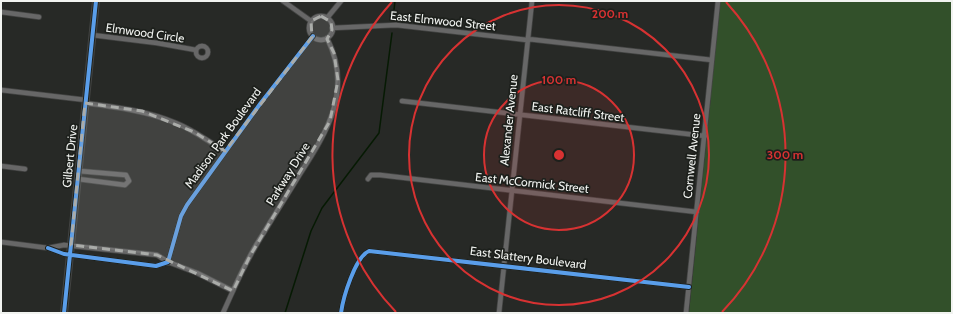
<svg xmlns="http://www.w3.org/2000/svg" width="953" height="314" font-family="Cabin,sans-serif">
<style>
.green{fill:#32502a}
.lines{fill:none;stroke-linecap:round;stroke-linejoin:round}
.stream{stroke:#061a03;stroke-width:1.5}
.minor-casing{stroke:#434443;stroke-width:6}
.tertiary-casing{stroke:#434443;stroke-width:8}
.minor{stroke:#676767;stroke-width:4.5}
.tertiary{stroke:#676767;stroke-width:5.5}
.cycleway-casing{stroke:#1d201c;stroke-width:6}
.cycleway{stroke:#5a9eea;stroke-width:4}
.marked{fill:#aaaca9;fill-opacity:0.2;stroke:#aaaca9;stroke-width:3;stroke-dasharray:8 5;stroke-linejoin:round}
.ring{fill:none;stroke:#d73232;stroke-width:2}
.labels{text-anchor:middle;stroke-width:3.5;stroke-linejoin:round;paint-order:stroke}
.street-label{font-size:12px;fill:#f1f3f0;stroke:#1d201c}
.centre{fill:#d73232;stroke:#1d201c;stroke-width:2}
.ring-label{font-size:12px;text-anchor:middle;font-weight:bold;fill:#d73232;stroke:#1d201c;stroke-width:3.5;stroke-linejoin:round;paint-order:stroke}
</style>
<rect width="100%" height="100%" fill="#272926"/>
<path class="green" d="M720 1H952V313H689L711 96H709Z"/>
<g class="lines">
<path class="stream" d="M393 18 395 1
M285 313 311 231 322 208 379 133 392 33"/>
<defs>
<path id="minor" d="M283 1 311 21
M1 12 39 17
M309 28a12 12 0 1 1 24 0a12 12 0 1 1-24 0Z
M327 18 341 1
M332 28 396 25 527 40
M92 35 157 43 196 50
M528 39 712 60
M196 52a6 6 0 1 1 12 0a6 6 0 1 1-12 0Z
M1 90 86 100
M402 101 705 136
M85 103C117 107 147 111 176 123 194 130 209 142 225 151
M1 166 25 169
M78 179 125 185 129 181 126 175 79 171
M368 179 371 175H380L697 212
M1 242 48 248 64 245 157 255 168 262 197 273 233 291
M48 248 64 254 156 266 168 262 181 216 187 205 260 104 313 36
M223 313C235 286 247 259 263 234 275 214 288 194 300 174 328 131 353 89 327 38
M341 313C343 298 355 257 369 251L689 287
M499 313 532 1
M686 313 718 1"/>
<path id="tertiary" d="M64 313 96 1"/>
</defs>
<use href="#minor" class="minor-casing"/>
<use href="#tertiary" class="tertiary-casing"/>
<use href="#minor" class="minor"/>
<use href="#tertiary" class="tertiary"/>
<defs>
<path id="cycleway" d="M48 248 64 254 156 266 168 262 181 216 187 205 260 104 313 36
M64 313 96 1
M341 313C343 298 355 257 369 251L689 287"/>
</defs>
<use href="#cycleway" class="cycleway-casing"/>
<use href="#cycleway" class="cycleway"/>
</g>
<path class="marked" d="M321 16 331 22 332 30 327 39 334 53 338 80 330 121 250 256 233 291 157 255 71 245 85 103 142 111 194 132 225 151 312 37 311 21Z"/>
<circle cx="559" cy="155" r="75" fill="#d73232" fill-opacity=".12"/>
<g class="ring">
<circle cx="559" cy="155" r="75"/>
<circle cx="559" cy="155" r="150"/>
<path d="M396 312A226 226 0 0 1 392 2M726 2A226 226 0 0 1 722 312"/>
</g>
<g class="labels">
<g class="street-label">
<text transform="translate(443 21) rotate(6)" y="4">East Elmwood Street</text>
<text transform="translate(145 33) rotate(8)" y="4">Elmwood Circle</text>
<text transform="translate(578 112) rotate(7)" y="4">East Ratcliff Street</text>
<text transform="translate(509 120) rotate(-84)" y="4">Alexander Avenue</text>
<text transform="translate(223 138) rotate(-54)" y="4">Madison Park Boulevard</text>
<text transform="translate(70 156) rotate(-84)" y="4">Gilbert Drive</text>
<text transform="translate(692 156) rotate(-84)" y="4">Cornwell Avenue</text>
<text transform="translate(288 174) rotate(-58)" y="4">Parkway Drive</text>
<text transform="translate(532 183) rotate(6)" y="4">East McCormick Street</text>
<text transform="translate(528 258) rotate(7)" y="4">East Slattery Boulevard</text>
</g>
</g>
<circle cx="559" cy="155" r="6" class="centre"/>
<g class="ring-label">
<text x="610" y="18">200 m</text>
<text x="559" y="84">100 m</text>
<text x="785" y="159">300 m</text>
</g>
<rect width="953" height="314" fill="none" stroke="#f1f3f0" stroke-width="4"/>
</svg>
